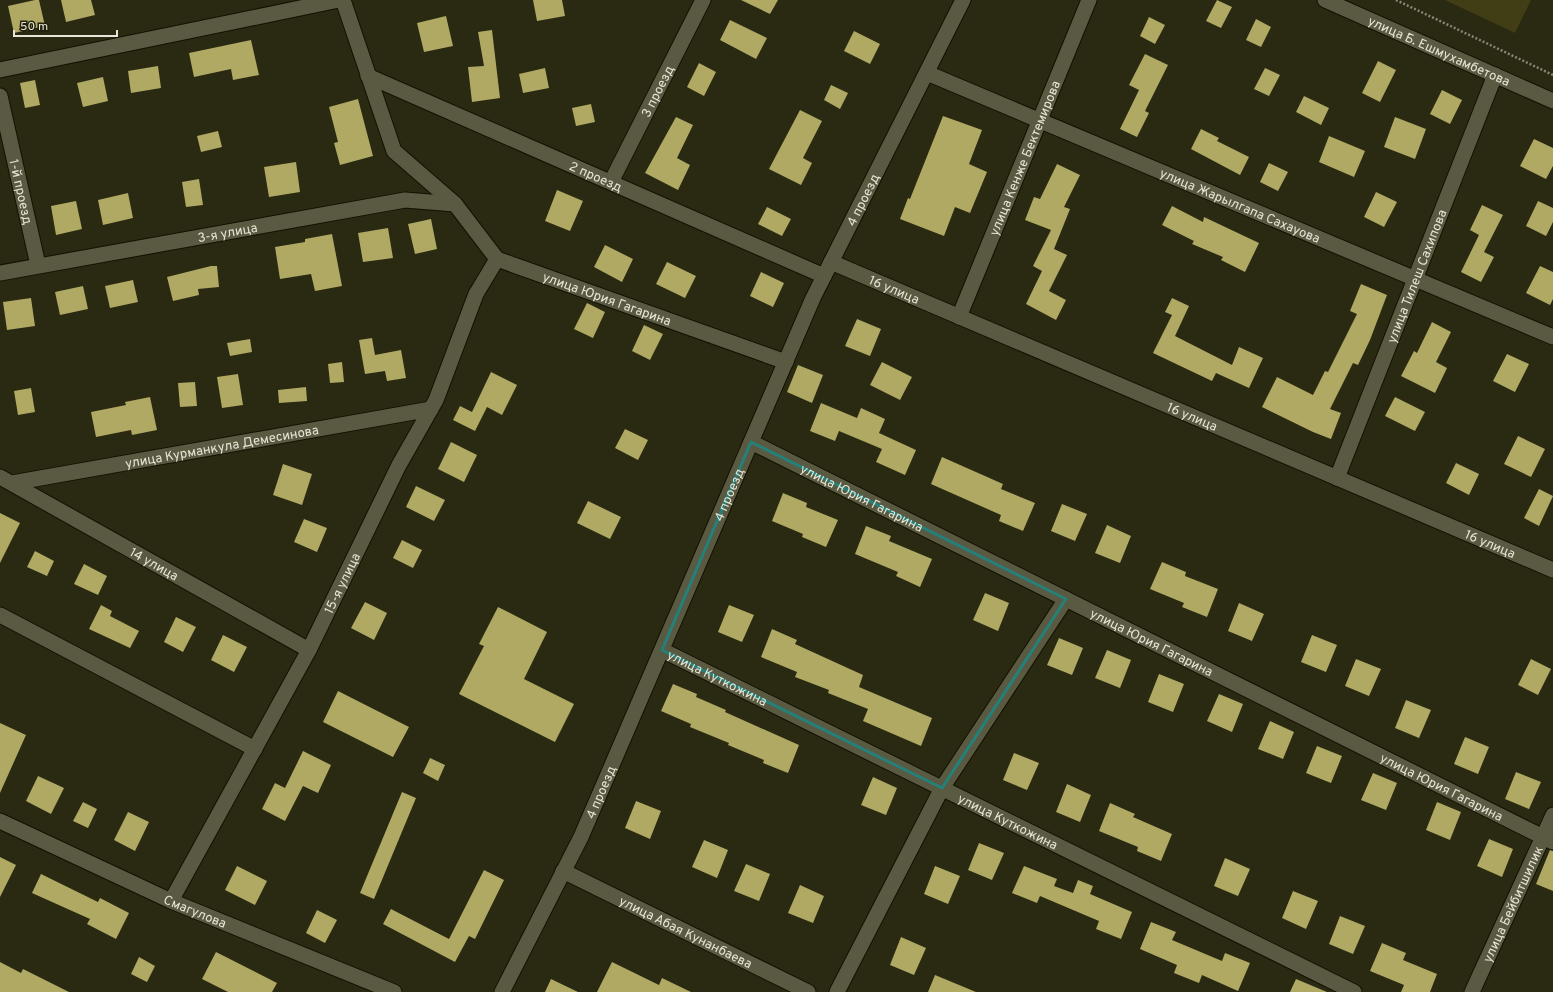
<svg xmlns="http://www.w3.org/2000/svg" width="1553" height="992" font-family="Overpass,sans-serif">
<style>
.green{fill:#413e15}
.building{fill:#afa964}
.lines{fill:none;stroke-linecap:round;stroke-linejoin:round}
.minor-casing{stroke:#131100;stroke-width:17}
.path{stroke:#888775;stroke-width:2.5;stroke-dasharray:2 2;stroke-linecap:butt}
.minor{stroke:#5a5941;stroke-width:15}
.marked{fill:none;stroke:#248179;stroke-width:3;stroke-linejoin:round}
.labels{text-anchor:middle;stroke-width:4;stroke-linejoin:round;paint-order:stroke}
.street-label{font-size:13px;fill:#e6e6d8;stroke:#211f09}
</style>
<rect width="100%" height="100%" fill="#2a2912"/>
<path class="green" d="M1445 0H1531L1515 33Z"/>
<path class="building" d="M35 0H39L45 26 14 33 8 6Z
M61 0H91L95 15 66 22Z
M533 0H562L565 16 537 21Z
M741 0H778L770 14Z
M1217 0 1232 7 1221 28 1206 21Z
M446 16 453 46 424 52 417 23Z
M1149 17 1165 25 1155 44 1140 36Z
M1256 19 1271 27 1261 47 1246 40Z
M730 20 767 38 756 59 720 40Z
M492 30 500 98 472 102 468 67 484 66 478 32Z
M854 31 880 44 870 64 844 51Z
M251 40 259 75 233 80 231 69 194 77 189 53Z
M1145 54 1168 65 1145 111 1149 113 1137 137 1120 129 1139 90 1129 85Z
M1378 61 1396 70 1380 102 1362 93Z
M699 63 716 72 704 96 687 87Z
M158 66 161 88 131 93 128 71Z
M545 68 549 88 523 93 519 74Z
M1265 68 1280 75 1269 96 1254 89Z
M103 77 108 101 83 107 77 83Z
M35 80 40 105 25 108 20 83Z
M831 85 848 93 840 109 824 100Z
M1442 90 1462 100 1450 124 1430 114Z
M1304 96 1329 108 1321 125 1296 112Z
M358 99 373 156 340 165 334 143 338 142 329 107Z
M591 104 595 122 576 126 572 108Z
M800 110 822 121 803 158 812 163 801 185 769 169Z
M943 116 982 130 969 164 987 172 970 213 955 207 944 236 900 219 908 198 910 199Z
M676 117 693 125 677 158 690 165 678 190 645 173Z
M1395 117 1426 129 1415 159 1384 147Z
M1201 129 1219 138 1217 141 1249 157 1240 175 1191 149Z
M218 131 222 147 201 152 197 136Z
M1329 136 1365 151 1354 177 1319 162Z
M1534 139 1553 148V166L1546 179 1520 166Z
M296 162 300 192 269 197 264 167Z
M1269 163 1288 172 1278 191 1260 182Z
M1057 164 1080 175 1064 207 1070 209 1054 249 1067 255 1049 291 1066 300 1056 320 1026 304 1042 271 1033 266 1051 230 1025 220 1034 197 1040 199Z
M199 179 203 205 186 207 182 182Z
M557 190 583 201 570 231 545 221Z
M1376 192 1397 202 1384 227 1364 217Z
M128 193 133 218 103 225 98 200Z
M76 201 82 229 56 235 51 206Z
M1538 201 1553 208V222L1546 236 1526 226Z
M1482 205 1503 215 1484 252 1494 257 1481 282 1461 272 1479 235 1470 230Z
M1172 206 1203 222 1204 217 1259 243 1245 272 1221 260 1223 257 1192 244 1194 241 1162 225Z
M767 207 791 219 782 236 758 224Z
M431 219 437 249 415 254 408 224Z
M388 228 393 258 363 262 358 233Z
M332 234 342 286 315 291 311 274 280 279 275 247 305 242V239Z
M605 245 633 259 622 282 594 267Z
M667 262 696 276 685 298 656 284Z
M211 266H217L219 287 198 289 199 295 173 301 167 277Z
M1540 266 1553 272V299L1550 305 1526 293Z
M761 272 784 283 773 307 750 296Z
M133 280 138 302 110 308 105 286Z
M1361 284 1387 295 1370 340 1358 365 1353 363 1330 409 1341 413 1331 439 1313 432 1262 407 1277 377 1313 395 1325 371 1328 372 1357 314 1350 311Z
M83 286 88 309 60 315 55 292Z
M31 298 35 326 7 330 3 302Z
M1172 298 1189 306 1175 336 1232 365 1239 347 1263 358 1249 388 1216 373 1212 381 1153 353 1172 315 1165 312Z
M587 303 605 312 593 338 574 329Z
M857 319 881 329 870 356 845 346Z
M1432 322 1451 332 1436 362 1447 368 1435 393 1401 376 1414 351 1417 353Z
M644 325 663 334 650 360 632 351Z
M372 338 375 355 401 350 406 378 387 381 385 371 365 374 359 340Z
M250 339 252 352 230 356 227 343Z
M1507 354 1529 364 1515 392 1493 381Z
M342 362 344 382 330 383 328 364Z
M882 362 912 377 900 400 870 385Z
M798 365 823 375 812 403 787 392Z
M491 372 517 385 502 415 487 407 475 431 453 420 460 406 472 412Z
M238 374 243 405 222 408 217 377Z
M195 382 197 406 180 407 178 383Z
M306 387 307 401 279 403 278 390Z
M31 388 35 412 18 415 14 391Z
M150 397 157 430 132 435 131 430 96 437 91 412 126 405 125 402Z
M1395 397 1425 412 1415 431 1385 416Z
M821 403 857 418 861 408 885 419 879 433 916 450 905 475 876 462 882 449 839 431 835 441 810 431Z
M625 429 648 440 638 460 615 448Z
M1518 436 1545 449 1531 477 1504 464Z
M451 442 477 455 464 482 438 469Z
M942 457 1003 484 1001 489 1035 503 1023 531 999 521 1001 515 931 484Z
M1456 463 1479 474 1469 495 1446 483Z
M283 464 312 474 302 505 273 495Z
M416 486 445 500 434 521 406 507Z
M1539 489 1553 496 1539 526 1524 518Z
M783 493 807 503 806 507 838 520 826 547 802 537 803 534 772 521Z
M588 501 621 517 610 539 577 523Z
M1062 504 1087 514 1075 541 1051 531Z
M0 513 20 523 0 563Z
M304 519 327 528 317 552 294 542Z
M1107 525 1131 536 1120 563 1095 553Z
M866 526 891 536 889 541 932 559 920 587 896 576 898 572 855 554Z
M402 540 422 550 413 568 393 558Z
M35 551 54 561 47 576 27 567Z
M1162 562 1186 572 1185 576 1218 589 1207 617 1182 607 1184 603 1150 589Z
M84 564 107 576 98 595 74 584Z
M985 593 1009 603 998 631 973 620Z
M365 602 387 613 374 640 351 628Z
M1239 603 1264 614 1252 641 1228 631Z
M101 605 112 611 110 616 139 631 130 648 89 629Z
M729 605 754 615 742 642 718 632Z
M498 607 547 632 524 679 574 704 555 742 459 694 484 646 479 644Z
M176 617 196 627 183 652 164 642Z
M772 629 797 640 795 644 863 675 859 687 932 718 921 746 863 721 868 709 828 693 829 690 795 677 797 672 761 657Z
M223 635 247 647 234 672 211 660Z
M1312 635 1337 645 1326 672 1301 662Z
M1059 638 1083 648 1072 675 1047 665Z
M1107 650 1131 660 1120 688 1095 678Z
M1356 659 1381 669 1369 696 1345 686Z
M1531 659 1551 669 1538 695 1518 685Z
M1159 674 1184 684 1173 712 1148 702Z
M673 684 697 694 696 697 726 710 725 712 799 745 788 773 763 763 764 760 728 745 729 743 690 727 691 724 661 711Z
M338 691 409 727 393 757 323 722Z
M1219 694 1243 704 1232 732 1207 721Z
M1406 700 1431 710 1419 738 1395 728Z
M1270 721 1294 732 1283 759 1258 749Z
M0 723 26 735 0 793Z
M1465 737 1489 747 1478 774 1454 764Z
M1317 746 1342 756 1331 783 1306 773Z
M303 751 331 765 318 793 303 786 285 821 262 809 275 783 285 788Z
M1014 753 1039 763 1027 790 1003 780Z
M430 758 445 765 438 781 423 773Z
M1516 772 1541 782 1529 809 1505 799Z
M1373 773 1397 783 1386 810 1361 800Z
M38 776 64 788 51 814 26 801Z
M873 777 897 788 886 815 861 805Z
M1067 784 1091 795 1080 822 1056 812Z
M402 792 416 798 374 899 360 893Z
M636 801 661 811 650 839 625 828Z
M83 802 97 809 88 828 73 821Z
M1437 802 1461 812 1450 840 1426 830Z
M1110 803 1135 814 1133 817 1172 834 1161 861 1137 851 1138 847 1099 831Z
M128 812 149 822 135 851 114 840Z
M1489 839 1513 849 1502 877 1477 866Z
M704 840 728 850 717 878 692 867Z
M979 843 1004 853 992 880 968 870Z
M1550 850 1553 851V891L1536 884Z
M0 857 16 865 0 897Z
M1225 858 1250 869 1238 896 1214 886Z
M746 864 770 874 759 901 734 891Z
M237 866 267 881 255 905 225 890Z
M935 866 960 876 948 904 924 894Z
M1024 866 1057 879 1054 886 1073 893 1078 880 1093 886 1090 894 1132 912 1121 939 1096 929 1099 921 1040 896 1037 903 1012 893Z
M484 870 504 880 475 939 469 936 455 962 383 924 391 909 449 939Z
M41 874 98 902 100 898 129 913 116 939 87 924 90 919 32 893Z
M800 885 824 896 813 923 788 913Z
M1293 891 1318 901 1306 929 1282 918Z
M317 910 337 920 325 943 306 933Z
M1340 916 1365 926 1353 954 1329 944Z
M1151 922 1176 932 1172 940 1222 961 1225 953 1250 963 1238 991 1202 975 1199 983 1174 973 1177 965 1140 949Z
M901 937 926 948 914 975 890 965Z
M1382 943 1406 953 1403 960 1437 974 1430 992H1401L1404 985 1370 971Z
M216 952 277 983 272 992H228L202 979Z
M139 957 155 966 147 982 131 974Z
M0 962 21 973 23 969 69 992H0Z
M612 962 659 985 662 978 691 992H597Z
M935 975 976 992H928Z
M551 979 578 992H545Z
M1296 979 1327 992H1290Z"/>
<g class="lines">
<defs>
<g id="minor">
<path d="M343 0 394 151 455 204 497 259"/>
<path id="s1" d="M1325 0 1553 101"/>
<path d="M0 70 339 0"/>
<path id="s2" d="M927 73 1553 337"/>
<path id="s3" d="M368 76 824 276"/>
<path id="s4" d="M0 96 38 265"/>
<path id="s5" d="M611 182 703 0"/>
<path id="s6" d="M497 259 786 362"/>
<path id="s7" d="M831 262 1553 570"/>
<path id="s8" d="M0 273 405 200 455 204"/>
<path id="s9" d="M959 317 1089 0"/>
<path id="s10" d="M751 442 1553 842"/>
<path id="s11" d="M0 477 309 650"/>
<path id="s12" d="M1337 478 1495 75"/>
<path id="s13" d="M12 483 431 409"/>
<path d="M0 615 255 749"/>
<path id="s14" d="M662 650 1354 992"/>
<path id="s15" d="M0 821 171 901 394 992"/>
<path id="s16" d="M563 871 808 992"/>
<path id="s17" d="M171 901 309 650 399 465 436 400 476 294 497 259"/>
<path id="s18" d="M502 992 581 837 813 298 963 0"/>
<path d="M837 992 942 788 1066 599"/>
<path id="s19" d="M1472 992 1553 815"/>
</g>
</defs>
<use href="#minor" class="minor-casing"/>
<path class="path" d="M1396 0 1553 75"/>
<use href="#minor" class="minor"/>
</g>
<path class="marked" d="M751 442 1066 599 942 788 662 650Z"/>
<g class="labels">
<g class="street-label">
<text dy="5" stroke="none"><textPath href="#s1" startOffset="125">улица Б. Ешмухамбетова</textPath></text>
<text dy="5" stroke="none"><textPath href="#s5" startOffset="102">3 проезд</textPath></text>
<text dy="5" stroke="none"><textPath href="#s9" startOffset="172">улица Кенже Бектемирова</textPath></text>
<text dy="5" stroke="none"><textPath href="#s3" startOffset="249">2 проезд</textPath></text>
<text dy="5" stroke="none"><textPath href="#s4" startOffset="98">1-й проезд</textPath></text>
<text dy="5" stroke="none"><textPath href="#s18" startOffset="871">4 проезд</textPath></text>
<text dy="5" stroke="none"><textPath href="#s2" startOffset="340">улица Жарылгапа Сахауова</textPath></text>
<text dy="5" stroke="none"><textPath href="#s8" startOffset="231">3-я улица</textPath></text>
<text dy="5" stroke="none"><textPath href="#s12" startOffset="217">улица Тилеш Сахипова</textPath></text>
<text dy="5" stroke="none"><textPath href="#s7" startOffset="69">16 улица</textPath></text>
<text dy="5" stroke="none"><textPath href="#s6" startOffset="117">улица Юрия Гагарина</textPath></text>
<text dy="5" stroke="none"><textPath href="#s7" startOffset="393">16 улица</textPath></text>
<text dy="5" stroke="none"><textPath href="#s13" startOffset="213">улица Курманкула Демесинова</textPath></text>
<text dy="5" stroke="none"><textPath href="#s18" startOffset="547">4 проезд</textPath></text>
<text dy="5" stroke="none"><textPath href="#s10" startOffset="124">улица Юрия Гагарина</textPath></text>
<text dy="5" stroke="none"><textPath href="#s7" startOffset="717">16 улица</textPath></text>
<text dy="5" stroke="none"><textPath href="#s11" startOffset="177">14 улица</textPath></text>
<text dy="5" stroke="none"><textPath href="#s17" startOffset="361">15-я улица</textPath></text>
<text dy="5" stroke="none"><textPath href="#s10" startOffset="448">улица Юрия Гагарина</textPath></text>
<text dy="5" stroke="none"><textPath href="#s14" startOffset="62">улица Куткожина</textPath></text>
<text dy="5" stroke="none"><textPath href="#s10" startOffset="772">улица Юрия Гагарина</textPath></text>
<text dy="5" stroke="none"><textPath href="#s18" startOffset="223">4 проезд</textPath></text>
<text dy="5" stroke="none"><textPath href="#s14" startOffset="386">улица Куткожина</textPath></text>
<text dy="5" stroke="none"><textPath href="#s19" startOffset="97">улица Бейбитшилик</textPath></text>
<text dy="5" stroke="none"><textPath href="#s15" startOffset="215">Смагулова</textPath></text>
<text dy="5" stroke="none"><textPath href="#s16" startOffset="137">улица Абая Кунанбаева</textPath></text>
</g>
</g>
<path d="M14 30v6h103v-6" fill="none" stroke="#e6e6d8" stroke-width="2"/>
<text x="20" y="30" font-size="12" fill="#e6e6d8" stroke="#211f09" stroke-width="3" paint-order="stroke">50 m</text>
</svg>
